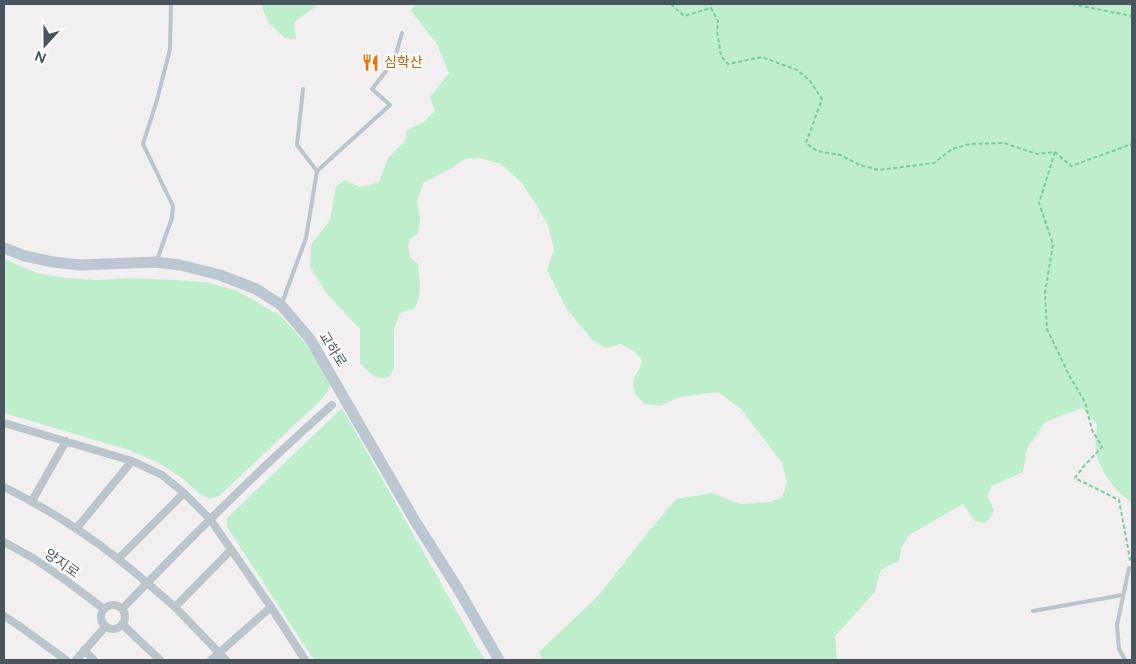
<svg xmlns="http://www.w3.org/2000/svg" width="1136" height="664" font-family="Figtree,'Noto Sans KR',sans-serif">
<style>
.green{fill:#bfeecd}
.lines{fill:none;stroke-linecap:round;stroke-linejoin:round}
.path{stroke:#77cc9a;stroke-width:2;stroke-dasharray:4 2.5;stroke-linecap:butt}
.lane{stroke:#bbc5cc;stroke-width:4}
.street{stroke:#bbc5cc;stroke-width:8}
.secondary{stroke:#bbc8d1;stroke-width:11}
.labels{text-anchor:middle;stroke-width:4.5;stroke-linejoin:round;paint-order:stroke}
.food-label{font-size:14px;fill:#c56008;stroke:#fff;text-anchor:start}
.street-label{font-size:14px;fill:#48555d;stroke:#fff}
</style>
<rect width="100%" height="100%" fill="#f2eff0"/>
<path class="green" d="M261 4H318V5L294 22 296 39 285 38 268 22Z
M415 4H1132V503C1116 492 1097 469 1096 448 1095 441 1097 432 1097 424L1082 408 1045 422 1027 449 1023 472 992 486 987 495 994 510 990 518 985 523 975 521 963 504 909 535 901 548 899 561 881 570 877 582 875 592 835 636 837 660H543L539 652 598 596 642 540 676 499 712 493 740 504 770 502 782 497 787 483 782 463 741 409 718 392 680 397 660 406 644 404 635 394 633 386 634 377 639 370 642 360 635 352 621 344 606 348 593 341 566 308 547 270 554 250 548 225 535 203 520 181 501 164 481 158 465 159 452 168 423 183 417 203 420 218 418 234 410 239 408 247 411 259 418 264 420 283 419 298 414 309 400 313 394 329V368L389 377C374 381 370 373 360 363V329L328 295 310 267 311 245 330 220 336 186 345 180 360 187 379 182 388 158 405 141 407 130 424 122 435 111 430 97 449 73 437 44 411 11Z
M4 259 37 273 65 278 98 280 131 278 174 280 206 282 238 291 281 316 305 343 329 380 330 388 321 400 219 496 210 499 200 494 182 478 161 464 129 450 4 413Z
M342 408 477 647 485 660H314L227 527V518Z"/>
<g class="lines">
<path class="path" d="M671 4 684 16 711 8 718 21 717 31 721 56 728 64 762 57 797 70 810 81 822 99 806 143 817 151 840 155 860 165 879 170 934 163 952 149 970 144 1004 143 1037 154 1055 152 1071 166 1132 144
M1072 4 1132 16
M1055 152 1039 203 1053 244 1045 293 1047 329 1070 377 1085 402 1092 430 1102 447 1084 466 1075 478 1119 500 1130 559 1129 563"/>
<path class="lane" d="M303 89 297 145 317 171
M157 260 172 218 173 206 143 144 157 100 170 49 171 4
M282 303 306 238 317 171 390 105 372 89 394 61 402 33
M1033 611 1123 595
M1125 660 1119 649 1117 625 1129 568"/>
<path class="street" d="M4 423 132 461 162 475 184 493 210 519 271 607 305 660
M4 487C44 507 83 531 118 559 138 574 156 591 175 607
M32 501 66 441
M76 529 132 461
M4 542 33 558 64 579 104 609
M118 559 184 493
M101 617a12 12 0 1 1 24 0a12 12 0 1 1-24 0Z
M122 609C190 538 259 469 332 405
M4 616 18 625 66 660
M122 624 160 660
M84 650 94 660
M76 660 106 626
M211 660 271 607
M226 660 175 607 231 550"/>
<path class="secondary" d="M4 248 25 256 53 262 80 265 156 262 180 265 220 275 256 289 281 305 310 339 415 521 457 587 499 660"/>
</g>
<defs>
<symbol id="restaurant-bare" viewBox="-9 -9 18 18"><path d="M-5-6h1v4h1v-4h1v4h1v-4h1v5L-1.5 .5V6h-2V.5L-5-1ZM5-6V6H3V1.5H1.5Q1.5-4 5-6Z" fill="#e8710a" stroke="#fff" stroke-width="2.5" paint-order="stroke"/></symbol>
</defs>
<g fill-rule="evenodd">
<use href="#restaurant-bare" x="358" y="50" width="25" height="25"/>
</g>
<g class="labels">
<g class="food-label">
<text x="384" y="67">심학산</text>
</g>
<g class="street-label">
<text transform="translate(333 349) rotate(58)" y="5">교하로</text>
<text transform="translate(62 563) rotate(35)" y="5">양지로</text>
</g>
</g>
<rect width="1136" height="664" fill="none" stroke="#48555d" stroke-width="10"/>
<g transform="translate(45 45) rotate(201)" stroke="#ffffff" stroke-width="4" paint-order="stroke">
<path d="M0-4L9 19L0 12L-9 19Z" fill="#48555d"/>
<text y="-8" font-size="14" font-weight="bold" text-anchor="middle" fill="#48555d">N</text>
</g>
</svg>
